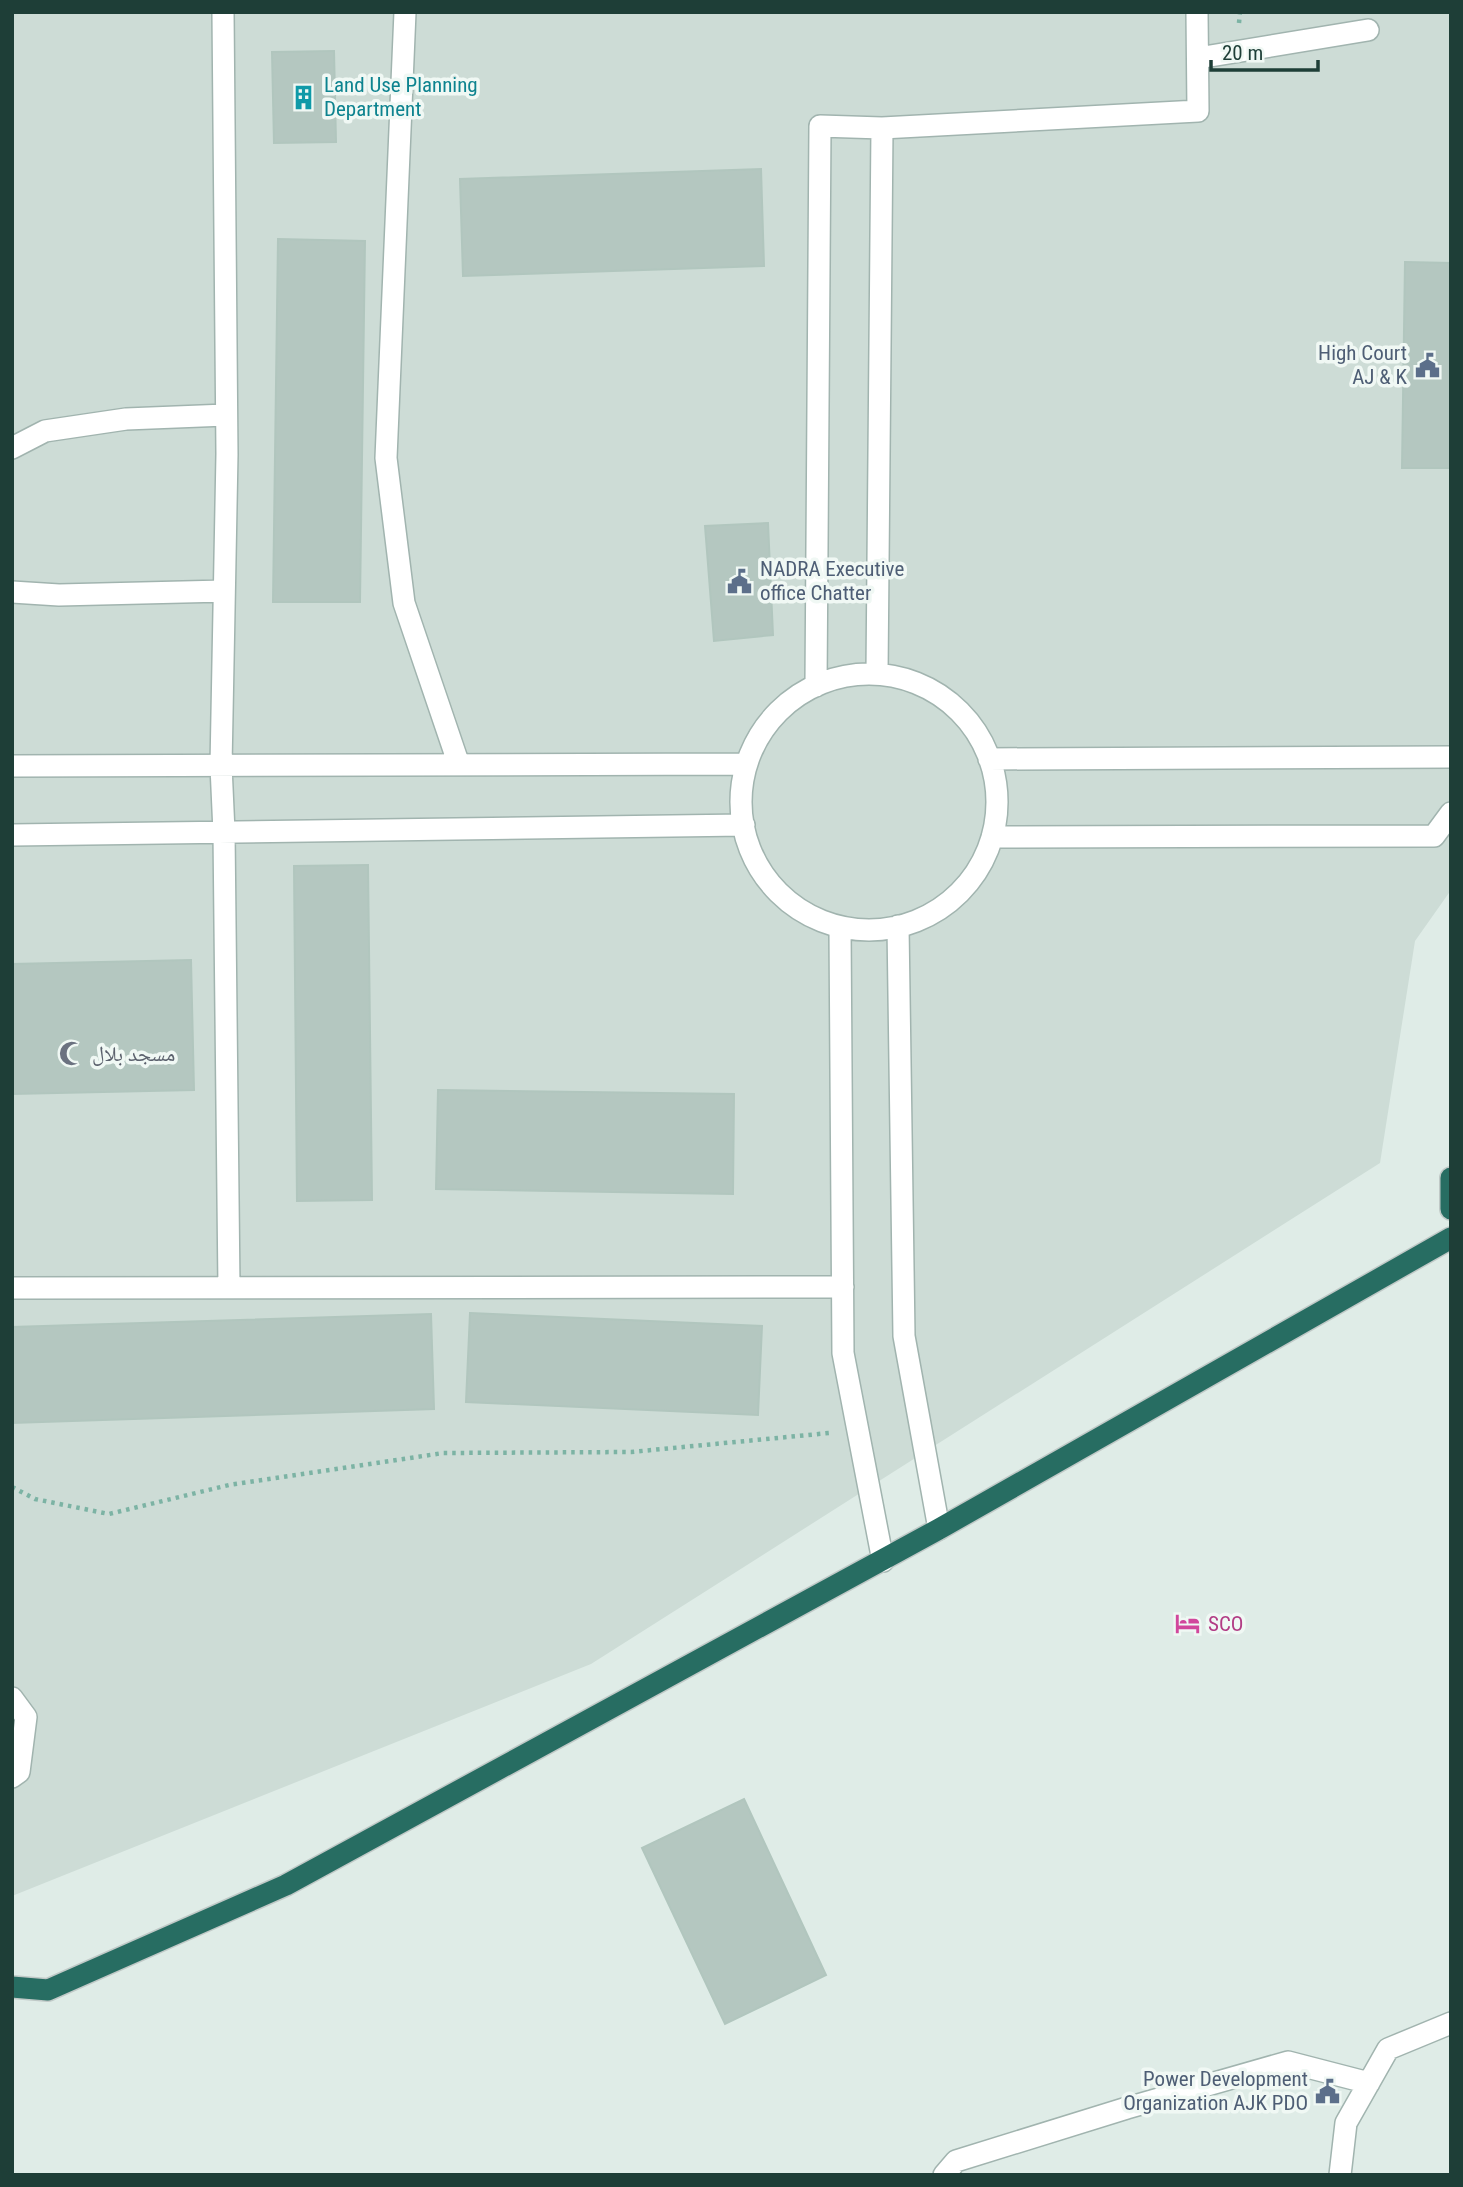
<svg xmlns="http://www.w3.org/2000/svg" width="1463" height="2187" font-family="'Roboto Condensed','Noto Naskh Arabic',sans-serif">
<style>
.built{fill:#cddcd6}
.building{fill:#b4c7c0;stroke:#b1c6be;stroke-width:2}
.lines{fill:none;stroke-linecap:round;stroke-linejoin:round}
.minor-casing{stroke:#a1b4af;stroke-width:24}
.highway-casing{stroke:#c0c9c7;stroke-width:24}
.path{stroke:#7cb3a4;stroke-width:4.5;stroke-dasharray:3.5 5;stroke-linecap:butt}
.minor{stroke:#fff;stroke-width:21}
.highway{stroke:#276d62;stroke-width:21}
.labels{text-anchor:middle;stroke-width:7;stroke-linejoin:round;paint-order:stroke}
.culture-label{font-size:21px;fill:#0d838f;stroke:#f0f8f4;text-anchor:start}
.service-label{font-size:21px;fill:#4e5e75;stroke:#f0f8f4;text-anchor:end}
.worship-label{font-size:21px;fill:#5b616d;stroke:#f0f8f4;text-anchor:start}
.hotel-label{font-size:21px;fill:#b23c85;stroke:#f0f8f4;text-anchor:start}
</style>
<rect width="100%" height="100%" fill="#dfece7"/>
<path class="built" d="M12 12H1451V890L1415 941 1380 1163 591 1664 12 1896Z"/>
<path class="building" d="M334 51 336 142 274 143 272 52Z
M761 169 764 266 463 276 460 179Z
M278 239 365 241 360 602H273Z
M1405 262 1451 263V468H1402Z
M768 523 773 635 714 641 705 526Z
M368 865 372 1200 297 1201 294 866Z
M191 960 194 1090 12 1094V964Z
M438 1090 734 1094 733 1194 436 1189Z
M470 1313 762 1326 758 1415 466 1402Z
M431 1314 434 1409 12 1423V1327Z
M744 1799 826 1975 725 2024 642 1848Z"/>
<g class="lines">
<defs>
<path id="minor" d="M223 12 227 454 221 766 224 832 229 1288
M405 12 386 458 404 603 459 765
M1198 58 1368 30
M12 448 45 431 126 419 226 415
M12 592 59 595 224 591
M877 673 882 128
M741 802a128 128 0 1 1 256 0a128 128 0 1 1-256 0Z
M816 686 820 126 882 128 1198 111 1197 12
M989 759 1451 757
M12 766 746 764
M12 835 744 825
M992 837 1434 836 1451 813
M898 926 904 1336 939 1529
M840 928 843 1353 883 1561
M12 1288 843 1287
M12 1698 26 1717 19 1772 12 1777
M944 2175 956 2161 1127 2108 1288 2062 1369 2083
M1340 2175 1346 2123 1388 2049 1451 2023"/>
<path id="highway" d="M1451 1178V1209
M12 1987 48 1990 286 1885 939 1529 1451 1238"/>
</defs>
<use href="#minor" class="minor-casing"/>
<use href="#highway" class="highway-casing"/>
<path class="path" d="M1239 23 1240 12
M12 1487 35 1499 109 1514 229 1485 443 1453 631 1452 829 1433"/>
<use href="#minor" class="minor"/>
<use href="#highway" class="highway"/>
</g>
<defs>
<symbol id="building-bare" viewBox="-9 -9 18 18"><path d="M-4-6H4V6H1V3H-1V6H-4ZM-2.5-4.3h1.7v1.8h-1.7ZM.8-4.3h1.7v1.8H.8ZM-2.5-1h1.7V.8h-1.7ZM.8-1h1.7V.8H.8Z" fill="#0f9aa8" stroke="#f0f8f4" stroke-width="2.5" paint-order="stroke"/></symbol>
<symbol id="civic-bare" viewBox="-9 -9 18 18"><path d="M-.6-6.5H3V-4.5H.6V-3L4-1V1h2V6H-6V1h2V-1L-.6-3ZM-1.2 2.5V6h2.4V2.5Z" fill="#5c6f8a" stroke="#f0f8f4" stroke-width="2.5" paint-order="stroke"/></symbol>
<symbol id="mosque-bare" viewBox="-9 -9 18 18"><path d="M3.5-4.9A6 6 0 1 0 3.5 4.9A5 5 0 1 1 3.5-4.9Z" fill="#6b7280" stroke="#f0f8f4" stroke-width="2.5" paint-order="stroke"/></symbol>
<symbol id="hotel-bare" viewBox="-9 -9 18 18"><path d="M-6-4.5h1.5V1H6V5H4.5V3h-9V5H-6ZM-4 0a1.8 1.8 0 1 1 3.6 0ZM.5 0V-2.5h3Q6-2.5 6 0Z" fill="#d1479c" stroke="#f0f8f4" stroke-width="2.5" paint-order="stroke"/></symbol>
</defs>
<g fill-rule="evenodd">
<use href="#building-bare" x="286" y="80" width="35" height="35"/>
<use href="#civic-bare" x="1410" y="348" width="35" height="35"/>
<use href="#civic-bare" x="722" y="564" width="35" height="35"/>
<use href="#mosque-bare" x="54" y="1036" width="35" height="35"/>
<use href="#hotel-bare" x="1170" y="1606" width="35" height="35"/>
<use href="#civic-bare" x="1310" y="2074" width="35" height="35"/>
</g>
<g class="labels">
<g class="culture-label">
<text x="324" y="92">Land Use Planning<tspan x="324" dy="24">Department</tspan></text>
</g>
<g class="service-label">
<text x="1407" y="360">High Court<tspan x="1407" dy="24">AJ &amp; K</tspan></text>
<text x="760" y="576" text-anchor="start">NADRA Executive<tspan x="760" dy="24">office Chatter</tspan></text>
<text x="1308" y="2086">Power Development<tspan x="1308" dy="24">Organization AJK PDO</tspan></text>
</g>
<g class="worship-label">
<text x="92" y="1061">مسجد بلال</text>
</g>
<g class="hotel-label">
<text x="1208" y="1631">SCO</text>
</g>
</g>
<rect width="1463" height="2187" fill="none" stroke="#1e3e37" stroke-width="28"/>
<path d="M1211 60v10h107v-10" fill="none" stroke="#1e3e37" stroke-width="3.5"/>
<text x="1222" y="60" font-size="21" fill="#1e3e37" stroke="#f0f8f4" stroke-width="5" paint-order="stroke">20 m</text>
</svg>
